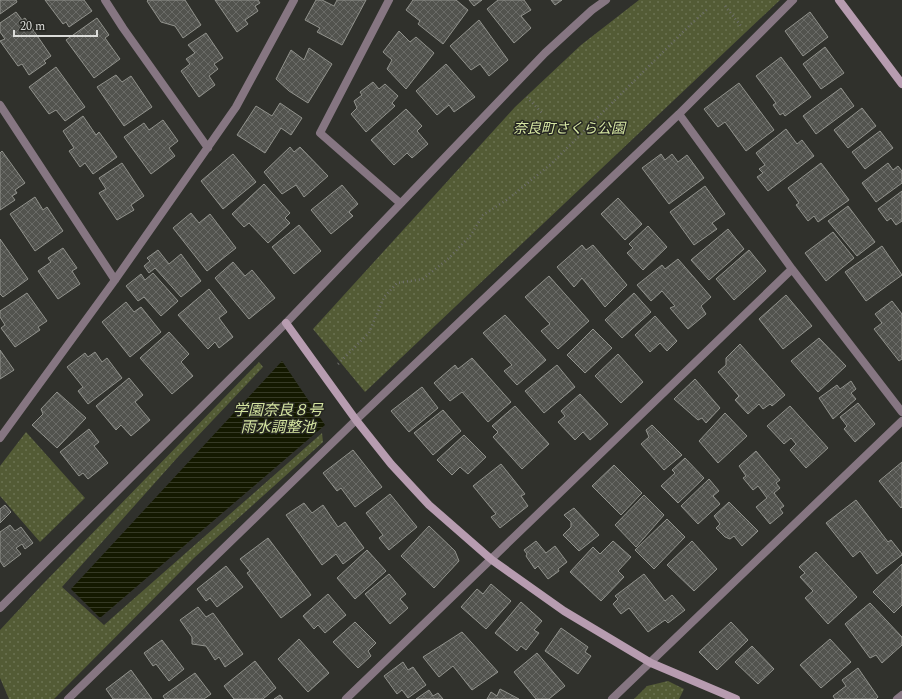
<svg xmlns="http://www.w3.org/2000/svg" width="902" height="699" font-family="Spectral,'Noto Sans JP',serif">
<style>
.green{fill:url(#green-dots)}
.water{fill:url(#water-rules)}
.building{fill:url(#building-cross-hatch);stroke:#92938d}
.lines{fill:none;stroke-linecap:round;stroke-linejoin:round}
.path{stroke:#6e6f6b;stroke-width:2.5;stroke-dasharray:1 3;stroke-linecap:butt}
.street{stroke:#867682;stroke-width:8}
.secondary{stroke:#b79cb0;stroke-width:8}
.labels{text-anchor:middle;stroke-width:3;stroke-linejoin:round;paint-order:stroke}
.park-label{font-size:14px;font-style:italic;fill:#d7e7a3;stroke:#262722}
.water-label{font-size:15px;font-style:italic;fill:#d4e49f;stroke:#262722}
</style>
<defs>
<pattern id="green-dots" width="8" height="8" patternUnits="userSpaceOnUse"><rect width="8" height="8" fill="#535b35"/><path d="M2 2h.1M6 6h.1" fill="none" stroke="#6b7252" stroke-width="1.8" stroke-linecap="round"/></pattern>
<pattern id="water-rules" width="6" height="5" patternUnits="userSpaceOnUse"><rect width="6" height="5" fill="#141900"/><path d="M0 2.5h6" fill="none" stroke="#363a25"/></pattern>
<pattern id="building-cross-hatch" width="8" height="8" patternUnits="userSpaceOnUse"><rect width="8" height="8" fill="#52534e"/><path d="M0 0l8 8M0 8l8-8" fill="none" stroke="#6a6b67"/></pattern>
</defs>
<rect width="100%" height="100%" fill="#30312c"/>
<path class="green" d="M639 0H780L365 392 313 329 515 107 581 45Z
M259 362 263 367 177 458 62 587 104 625 322 433 323 442 194 558 54 699H9L0 678V630L41 586Z
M26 432 85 498 40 542 0 496V466Z
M668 681 684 689 679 699H634L647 686Z"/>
<path class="water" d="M282 361 325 425 100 618 71 589Z"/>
<path class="building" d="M0 0H16L17 2 0 14Z
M45 0H84L92 11 69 27 66 22 63 24Z
M148 0H185L201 25 183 38 175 26 161 22 147 1Z
M215 0H258L260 3 255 6 258 11 245 20 248 24 237 32Z
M316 0H322L334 6 337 0H366L342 45 317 32 320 28 305 20Z
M413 0H456L468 10 443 44 418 24 420 21 406 10Z
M469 0H482L474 6Z
M498 0H524L531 10 521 16 531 28 514 43 487 9Z
M551 0H562L555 5Z
M16 12 22 20 25 18 51 56 44 61 46 63 29 75 22 64 18 66 0 41 5 39 0 32V23Z
M810 12 828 37 803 56 785 31Z
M97 18 109 35 105 38 120 59 94 78 66 40Z
M479 20 508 60 489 76 480 64 471 70 450 46Z
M399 31 410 42 416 37 434 53 406 89 387 69 392 60 383 52Z
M206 33 223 58 214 64 218 69 209 76 215 85 199 97 181 71 190 64 186 59 195 53 188 45Z
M825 47 844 73 821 89 803 64Z
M309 48 332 64 308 103 289 91 276 79 291 50 304 60Z
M781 57 811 97 785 116 783 113 780 115 773 105 776 103 756 76Z
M446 64 475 97 454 112 449 105 437 115 416 91Z
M56 67 85 107 65 121 56 110 49 114 29 87Z
M116 75 122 82 131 76 152 107 124 126 97 87Z
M373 82 379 89 385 84 398 96 392 103 395 106 366 132 351 114 357 108 354 101 362 95 360 92Z
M739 83 774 130 746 151 725 122 718 127 704 109Z
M841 88 854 106 816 134 803 116Z
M280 103 302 118 291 135 281 128 265 153 237 135 256 106 272 116Z
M862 108 876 126 848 148 834 130Z
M406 109 422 126 417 131 428 144 412 158 407 153 394 165 371 140Z
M83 116 96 135 99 132 117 157 93 174 85 163 80 167 69 151 74 148 63 131Z
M163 120 178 141 169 148 175 156 151 174 124 137 144 123 149 130Z
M786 129 797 144 802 140 814 156 768 191 757 177 763 173 759 169 765 165 756 153Z
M880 131 893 148 865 169 852 152Z
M290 147 294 152 300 147 328 176 304 197 296 185 282 194 264 172Z
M2 151 25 183 15 190 17 193 12 196 15 200 0 210V153Z
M233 154 256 182 223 209 201 181Z
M661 154 665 160 672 154 678 162 687 155 704 178 669 204 642 168Z
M122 163 144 196 131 205 134 210 117 220 99 193 106 189 99 178Z
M821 163 849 200 818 222 814 216 808 221 796 205 799 203 788 188Z
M888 163 893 170 898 166 902 171V183L876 202 862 183Z
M264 184 290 213 285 218 290 223 268 243 249 223 244 227 232 214Z
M342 185 358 204 349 212 353 216 331 234 311 210Z
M705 186 725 214 712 223 717 229 694 245 670 212Z
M902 191V221L896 225 891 218 887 221 878 209Z
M35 197 43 210 47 207 63 231 35 251 10 214Z
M618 198 642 224 625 240 601 214Z
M848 206 875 242 857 256 828 221Z
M191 213 199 223 210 214 236 248 207 271 173 228Z
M299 225 321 251 294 274 272 247Z
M648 226 667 247 643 270 627 253 633 248 629 244Z
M728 229 744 249 709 280 691 260Z
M833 232 854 258 826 281 805 253Z
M0 239 28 279 3 297 0 294Z
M582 245 586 250 593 245 627 285 605 307 582 278 574 287 557 267Z
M882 246 902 275 866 301 845 272Z
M63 248 77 268 72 271 80 284 58 299 38 271 51 262 48 258Z
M158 250 169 264 181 254 201 281 181 297 155 268 149 273 144 266 150 261 147 258Z
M749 250 766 271 734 300 716 279Z
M678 259 711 297 701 306 706 314 688 329 670 308 675 306 662 291 651 301 637 285 662 265 665 269Z
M233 262 245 276 252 270 275 298 249 319 215 278Z
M153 273 178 301 161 316 144 297 138 301 126 286 141 274 145 280Z
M549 276 589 321 558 349 541 331 550 324 525 297Z
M209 289 227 312 219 318 233 337 219 348 215 342 208 349 178 315Z
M27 293 47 321 38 327 40 330 15 347 1 328 5 325 0 317V311Z
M634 293 651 312 622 338 605 320Z
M786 295 812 326 783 349 759 319Z
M892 301 902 314V359L899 361 874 329 882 323 875 314Z
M126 302 134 312 141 307 161 332 130 357 102 322Z
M505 315 546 360 517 385 504 371 512 365 483 333Z
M655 316 677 341 667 351 660 343 650 352 635 335Z
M593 329 612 348 585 373 567 355Z
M169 332 189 354 181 362 193 376 172 394 140 358Z
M819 338 846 366 818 392 791 361Z
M740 344 785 395 772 406 770 404 763 409 759 404 748 414 735 400 739 396 718 372 726 365V358Z
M0 350 14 370 0 379Z
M95 352 102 362 107 358 122 378 88 404 78 391 83 387 67 367 85 353 88 357Z
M618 354 643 382 621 403 595 376Z
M472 358 511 402 488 422 462 392 450 401 434 383 455 365 458 369Z
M557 365 575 387 544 413 525 391Z
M129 378 143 395 135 402 150 420 131 436 121 425 116 430 96 406Z
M695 379 720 408 706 423 702 418 698 420 674 399Z
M851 381 856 389 851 393 856 399 833 419 819 398 837 385 840 389Z
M422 387 438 408 409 432 391 411Z
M57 392 86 418 57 448 32 425 43 414 41 409Z
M580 394 608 424 590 440 583 432 575 440 558 422 565 416 561 411Z
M858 403 875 424 855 442 844 429 847 426 840 417Z
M515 406 549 444 522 469 493 437 498 432 492 426Z
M790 406 828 448 806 468 790 450 796 444 791 438 784 444 767 426Z
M443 410 461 431 433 455 414 433Z
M725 413 747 436 718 463 699 441Z
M652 425 682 455 664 470 641 444 649 437 646 430Z
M89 429 99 442 94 446 108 463 88 479 83 473 79 476 60 452Z
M464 435 486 457 468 474 460 467 452 475 437 460Z
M353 450 382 487 355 507 341 488 337 491 323 473Z
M756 451 780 480 776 483 780 488 774 493 784 506 780 509 783 513 770 524 756 507 767 498 758 486 753 490 743 478 746 476 739 466Z
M685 458 704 478 678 503 661 486 675 473 672 470Z
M902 462V507L901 508 879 481Z
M501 464 525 494 521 496 528 506 500 528 491 517 496 514 473 486Z
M614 465 642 493 621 515 592 486Z
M709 479 719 491 713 496 720 504 698 524 681 506Z
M390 494 417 527 389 550 379 538 383 535 366 513Z
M644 495 664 515 636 547 615 525Z
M856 500 888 542 891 540 902 554V555L877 574 860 551 853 557 826 523Z
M729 502 758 531 742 546 734 536 730 539 725 537 716 528 720 524 714 516Z
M304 503 312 513 323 505 338 527 345 522 364 548 343 564 336 554 322 565 286 515Z
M5 505 11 512 0 523V509Z
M574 508 599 535 579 551 563 535 571 527V522L564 515Z
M667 519 685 537 654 569 635 550Z
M10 525 15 531 21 527 33 543 25 549 22 544 16 548 21 554 4 567 0 561V532Z
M429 526 455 551 459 561 434 588 401 556Z
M268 538 311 595 281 618 247 573 250 571 240 559Z
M536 541 546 553 555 546 567 562 558 569 559 571 548 579 538 566 535 569 526 556 527 554 524 550Z
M613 541 631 557 618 571 624 577 601 601 570 572 593 547 600 554Z
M692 541 717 569 694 591 667 565Z
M367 550 386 571 355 599 337 578Z
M816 552 857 597 828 624 805 598 813 591 800 577 805 573 799 567Z
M902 564V605L894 613 873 592Z
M226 566 243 587 217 607 210 598 206 601 197 589Z
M389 574 406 594 400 599 408 608 390 624 365 594Z
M644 574 665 601 672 595 685 610 668 623 665 620 648 632 629 608 621 614 613 604 618 599 615 596Z
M491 584 511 601 486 629 461 607 477 589 483 594Z
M328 594 346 615 325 633 318 625 314 629 303 616Z
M521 602 542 621 534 630 539 633 526 650 521 646 517 651 495 633Z
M870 603 902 637V645L882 663 876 655 870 658 845 624Z
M198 607 206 617 213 613 243 654 225 667 219 657 215 660 206 646 192 644V637L180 620Z
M355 622 376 643 368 651 371 656 358 668 333 642Z
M731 622 748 640 717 670 699 652Z
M561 628 588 647 585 652 591 656 578 674 545 651Z
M462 632 498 672 472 690 453 666 439 677 423 657Z
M299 639 329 673 308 692 278 659Z
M830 639 851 662 821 688 800 665Z
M162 640 184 669 169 681 156 664 153 666 144 653Z
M752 646 774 669 758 684 735 662Z
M537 653 565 686 549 699H536L514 672Z
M255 661 276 688 263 699H234L224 686Z
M403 662 408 670 413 667 426 685 408 698 402 690 397 694 384 676Z
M858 668 878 697 876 699H835L833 696 846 686 842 680Z
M131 670 152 699H113L106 689Z
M195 673 211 694 204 699H165L163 696Z
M500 689 519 699H487L491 692 497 696Z
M429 690 433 696 438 693 443 699H416Z
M280 695 283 699H274Z"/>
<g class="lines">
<path class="path" d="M725 6 741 26
M527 97 542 113
M338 364 369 333 384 297 397 283 423 279 449 258 471 235 483 215 508 199 551 164 691 24 709 8"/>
<path class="street" d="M105 0 123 28 208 148
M389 0 320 133 400 203
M0 105 115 280
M679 114 792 269 902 412
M0 438 115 280 236 107 294 0
M0 608 286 323 545 53 592 10 606 0
M68 699 356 420 679 114 793 0
M346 699 792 269
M612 699 902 421
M897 699 902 695"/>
<path class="secondary" d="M839 0 902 84
M286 323 356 420 391 464 429 505 492 560 564 611 651 663 736 699"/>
</g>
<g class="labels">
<g class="park-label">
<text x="569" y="133">奈良町さくら公園</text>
</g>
<g class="water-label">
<text x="278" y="415">学園奈良８号<tspan x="278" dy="17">雨水調整池</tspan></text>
</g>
</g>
<path d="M14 30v6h83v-6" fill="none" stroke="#dbdcd9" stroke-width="2"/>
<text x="20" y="30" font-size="12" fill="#dbdcd9" stroke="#262722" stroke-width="3" paint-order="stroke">20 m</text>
</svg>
